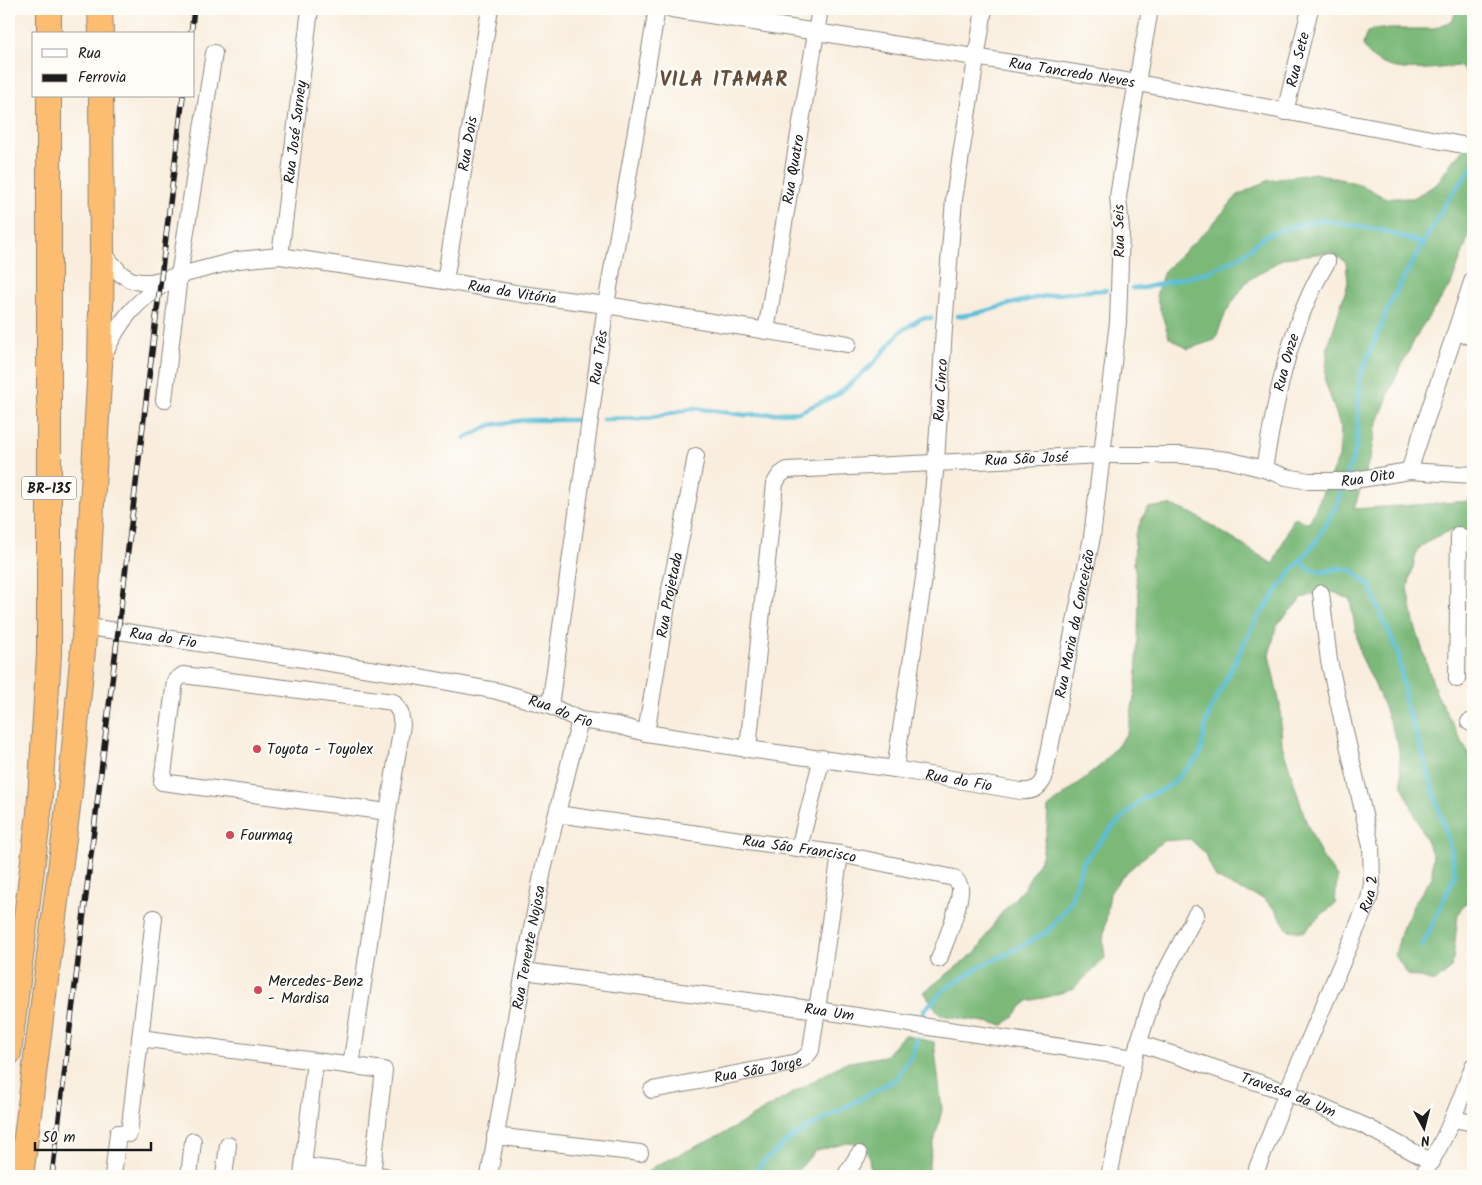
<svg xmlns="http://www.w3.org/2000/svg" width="1482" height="1185" font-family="Kalam,sans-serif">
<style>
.forest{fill:#7bb979;stroke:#4c6a4a}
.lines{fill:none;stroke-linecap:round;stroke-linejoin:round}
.stream{stroke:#5abed8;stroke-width:4.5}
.minor-casing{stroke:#8a857d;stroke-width:18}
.highway-casing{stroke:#8a857d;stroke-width:26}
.minor{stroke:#fff;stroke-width:16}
.highway{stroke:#fcbd6f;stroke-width:24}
.rail-casing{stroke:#1c1c1c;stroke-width:5.5}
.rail{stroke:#fdfcf7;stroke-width:4;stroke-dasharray:11;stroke-linecap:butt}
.poi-dot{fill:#d1495b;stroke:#fdfcf7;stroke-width:2}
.labels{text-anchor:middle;stroke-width:5;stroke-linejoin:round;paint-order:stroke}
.shield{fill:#fdfcf7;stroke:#605f5e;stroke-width:1}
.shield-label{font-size:14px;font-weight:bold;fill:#1c1c1c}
.street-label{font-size:15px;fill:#1c1c1c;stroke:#fdfcf7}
.poi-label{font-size:15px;fill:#1c1c1c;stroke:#fdfcf7;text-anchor:start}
.district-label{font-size:20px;font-weight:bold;letter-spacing:1px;fill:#644d3a;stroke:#fdfcf7}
</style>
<rect width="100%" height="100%" fill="#fdfcf7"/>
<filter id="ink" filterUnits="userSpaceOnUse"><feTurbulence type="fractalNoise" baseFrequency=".02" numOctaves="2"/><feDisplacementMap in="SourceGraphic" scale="10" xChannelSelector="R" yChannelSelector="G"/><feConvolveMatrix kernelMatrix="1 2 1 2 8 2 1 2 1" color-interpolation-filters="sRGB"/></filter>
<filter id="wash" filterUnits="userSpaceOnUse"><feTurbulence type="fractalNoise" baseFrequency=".0096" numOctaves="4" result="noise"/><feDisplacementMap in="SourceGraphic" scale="20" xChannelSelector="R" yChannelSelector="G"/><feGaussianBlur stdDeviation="1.12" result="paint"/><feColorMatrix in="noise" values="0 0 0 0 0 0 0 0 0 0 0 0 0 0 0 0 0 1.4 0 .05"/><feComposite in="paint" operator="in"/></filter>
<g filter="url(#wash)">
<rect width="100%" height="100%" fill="#f9eede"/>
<path class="forest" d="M1457 9H1473V78L1459 66C1433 68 1396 76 1373 58 1369 55 1366 49 1363 45L1366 34 1373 29H1432L1452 21Z
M1473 139V216L1469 235 1451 285 1420 329 1395 378 1376 427 1370 457 1354 509 1473 501V535L1457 528 1433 538 1417 550 1408 587 1414 623 1436 693 1473 762V893L1458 914 1452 968 1435 982 1408 975 1395 955 1402 929 1414 904 1432 877 1433 856 1402 785 1398 743 1376 687 1360 654 1350 599 1328 590 1302 598 1277 625 1269 655 1280 705 1282 745 1306 821 1321 855 1337 877 1335 904 1315 920 1304 932 1288 930 1275 909 1263 898 1238 889 1216 878 1204 852 1190 839 1163 841 1122 876 1110 893 1103 940 1105 958 1073 989 1047 997 1027 1001 1014 1016 1004 1025 940 1015 924 992 977 951 999 916 1024 888 1042 856 1047 829 1048 808 1101 765 1128 732 1136 686 1138 634 1139 599 1134 563 1135 535 1147 508 1169 505 1193 514 1273 564 1294 518 1309 523 1339 457 1341 428 1325 381 1328 346 1348 283 1346 262 1331 252 1284 258 1247 281 1226 312 1215 340 1188 349 1169 337 1156 296 1164 271 1209 228 1238 195 1267 181 1315 173 1360 184 1385 198H1413L1437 184 1453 160Z
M904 1035 934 1042 942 1110 929 1162V1176H872L868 1153 852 1142 815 1151 793 1176H643L655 1166 725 1133 844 1063 885 1056Z"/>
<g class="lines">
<path class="stream" d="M1132 288H1143L1209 272 1241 256 1265 236 1286 228 1321 220 1381 230 1424 244
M957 316C977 315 995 308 1014 303 1044 295 1075 291 1106 290
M603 419 648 418 695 408 745 415 799 412 837 395 872 365 901 331 922 318H931
M465 438 491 425 525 420H577
M1346 478 1356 448 1360 376 1392 299 1447 201 1473 167
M1300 560 1310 569 1323 572 1339 568 1351 570 1370 586 1385 624 1398 651 1406 705 1422 752 1451 850 1455 875 1422 947
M923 1013 924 1010 944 990 979 967 1011 952 1048 931 1070 903 1083 862 1113 827 1142 799 1170 786 1200 755 1208 715 1255 622 1289 574 1316 542 1337 504 1343 485
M751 1176 761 1164 794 1136 896 1079 913 1053 917 1038"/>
</g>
</g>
<g filter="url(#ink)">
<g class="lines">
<defs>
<g id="minor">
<path id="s1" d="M672 9 1138 83 1473 147"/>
<path id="s2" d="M1285 112 1310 9"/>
<path id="s3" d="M102 252 121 274 131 280 140 282H151L177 276 238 260 280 256 445 281 521 294 606 305 848 344"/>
<path id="s4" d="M280 256 310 9"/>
<path id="s5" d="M445 281 490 9"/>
<path id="s6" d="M766 331 820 9"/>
<path d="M1456 332 1473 337"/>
<path d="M104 355C119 321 136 300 169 281"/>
<path d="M164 400 179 276 214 53"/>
<path id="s7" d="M1264 469C1276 398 1289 325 1327 262"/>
<path d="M1409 471 1473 279"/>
<path id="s8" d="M85 627 119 631 409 675 497 691 550 706 580 720 616 725 646 733 748 749 895 769 1020 791C1032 792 1039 789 1044 778L1092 537 1118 322 1121 230 1118 197 1129 127 1150 9"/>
<path d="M1457 679 1459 535"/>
<path id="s9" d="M550 706 606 305 657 9"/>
<path d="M1469 722 1473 724"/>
<path id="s10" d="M646 733 668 599 682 532 696 456"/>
<path id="s11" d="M748 749 775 483 780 475 787 470 1102 455H1181L1228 460 1264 469 1286 477 1309 481H1349L1409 471 1473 475"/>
<path id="s12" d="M895 769 924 578 936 463 944 328 954 199 984 9"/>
<path id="s13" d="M557 814 840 854 954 878C958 882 961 886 960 891 959 910 946 940 939 959"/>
<path d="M799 848 822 758"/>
<path id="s14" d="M524 971 817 1010 1134 1058"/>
<path d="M140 1038 384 1070 372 1175"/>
<path id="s15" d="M1138 1043 1287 1092 1367 1127 1432 1162"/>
<path d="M351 1066 388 812 162 782 175 681 183 675 393 702 400 712 402 725 388 812"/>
<path id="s16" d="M652 1090 793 1063C801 1061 806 1058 811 1050L840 854"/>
<path d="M1454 1119 1473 1123"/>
<path d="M129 1134 154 918"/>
<path d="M495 1136 640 1153"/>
<path d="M303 1166 385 1176"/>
<path d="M113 1176 118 1133"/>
<path d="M189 1176 193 1141"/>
<path d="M224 1176 228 1145"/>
<path d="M302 1176 315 1061"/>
<path id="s17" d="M489 1176 524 971 543 870 580 720"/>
<path d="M845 1176 859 1154"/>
<path d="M1109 1176 1134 1058 1153 996 1196 914"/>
<path id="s18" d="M1254 1176 1287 1092 1369 899 1372 884 1371 846 1329 661 1321 593"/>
<path d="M1422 1176C1445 1142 1459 1104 1473 1066"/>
</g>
<path id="highway" d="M49 9V34
M100 9 101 34
M9 1053 39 813 49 654V96
M21 1176 70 791 85 627 100 365 102 252 101 96"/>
</defs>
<use href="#minor" class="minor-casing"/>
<use href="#highway" class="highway-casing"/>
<use href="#minor" class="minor"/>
<use href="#highway" class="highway"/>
<defs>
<path id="rail" d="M191 34 194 9
M52 1176 183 96"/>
</defs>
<use href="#rail" class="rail-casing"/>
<use href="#rail" class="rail"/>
</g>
</g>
<g class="poi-dot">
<circle cx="257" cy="749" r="5"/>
<circle cx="230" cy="835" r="5"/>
<circle cx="258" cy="990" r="5"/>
</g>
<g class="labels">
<rect class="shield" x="21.5" y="476.5" width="55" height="23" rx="4"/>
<g class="shield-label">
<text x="49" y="493">BR-135</text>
</g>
<g class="street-label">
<text dy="5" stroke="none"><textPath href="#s2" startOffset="54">Rua Sete</textPath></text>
<text dy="5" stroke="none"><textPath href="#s1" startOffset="405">Rua Tancredo Neves</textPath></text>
<text dy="5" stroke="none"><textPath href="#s4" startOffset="125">Rua José Sarney</textPath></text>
<text dy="5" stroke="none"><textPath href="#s5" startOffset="139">Rua Dois</textPath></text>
<text dy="5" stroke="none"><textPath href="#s6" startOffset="164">Rua Quatro</textPath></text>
<text transform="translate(1119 231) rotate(-91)" y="5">Rua Seis</text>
<text dy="5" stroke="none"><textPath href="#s3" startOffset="428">Rua da Vitória</textPath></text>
<text dy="5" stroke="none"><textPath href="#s9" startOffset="352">Rua Três</textPath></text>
<text dy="5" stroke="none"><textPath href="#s7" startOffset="109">Rua Onze</textPath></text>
<text dy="5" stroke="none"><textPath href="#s12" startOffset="382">Rua Cinco</textPath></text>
<text dy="5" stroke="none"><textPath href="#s11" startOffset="525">Rua São José</textPath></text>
<text dy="5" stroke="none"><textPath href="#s11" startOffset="870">Rua Oito</textPath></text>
<text dy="5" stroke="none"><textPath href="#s10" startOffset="140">Rua Projetada</textPath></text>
<text dy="5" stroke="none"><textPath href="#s8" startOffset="1138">Rua Maria da Conceição</textPath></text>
<text dy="5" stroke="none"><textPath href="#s8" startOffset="79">Rua do Fio</textPath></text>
<text dy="5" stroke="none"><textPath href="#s8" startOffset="484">Rua do Fio</textPath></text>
<text dy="5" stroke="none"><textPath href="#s8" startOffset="889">Rua do Fio</textPath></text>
<text dy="5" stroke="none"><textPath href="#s13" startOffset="245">Rua São Francisco</textPath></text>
<text dy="5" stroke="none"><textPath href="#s18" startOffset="305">Rua 2</textPath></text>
<text dy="5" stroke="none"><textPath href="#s17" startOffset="232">Rua Tenente Nojosa</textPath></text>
<text dy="5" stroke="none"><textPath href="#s14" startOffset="308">Rua Um</textPath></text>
<text dy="5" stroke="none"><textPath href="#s16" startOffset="108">Rua São Jorge</textPath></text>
<text dy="5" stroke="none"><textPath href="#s15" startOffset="159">Travessa da Um</textPath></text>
</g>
<g class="poi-label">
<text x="267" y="754">Toyota - Toyolex</text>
<text x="240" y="840">Fourmaq</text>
<text x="268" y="986">Mercedes-Benz<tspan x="268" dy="17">- Mardisa</tspan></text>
</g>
<g class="district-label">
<text x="724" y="86">VILA ITAMAR</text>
</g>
</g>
<rect width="1482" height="1185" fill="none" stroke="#fdfcf7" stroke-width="30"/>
<rect x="32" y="32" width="162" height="65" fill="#fdfcf7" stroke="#a3a29f"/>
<rect x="42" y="49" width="25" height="8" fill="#ffffff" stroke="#a3a29f"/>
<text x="78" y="58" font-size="15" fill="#1c1c1c">Rua</text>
<rect x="42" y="74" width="25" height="8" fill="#1c1c1c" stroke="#a3a29f"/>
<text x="78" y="82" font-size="15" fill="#1c1c1c">Ferrovia</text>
<g transform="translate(1424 1128) rotate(173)" stroke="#fdfcf7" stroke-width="4" paint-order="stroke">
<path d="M0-4L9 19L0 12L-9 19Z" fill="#1c1c1c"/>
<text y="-8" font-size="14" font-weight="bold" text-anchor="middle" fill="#1c1c1c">N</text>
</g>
<path d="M35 1142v8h116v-8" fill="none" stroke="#1c1c1c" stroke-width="2.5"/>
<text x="42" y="1142" font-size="15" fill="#1c1c1c" stroke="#fdfcf7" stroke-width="4" paint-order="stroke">50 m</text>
</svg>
